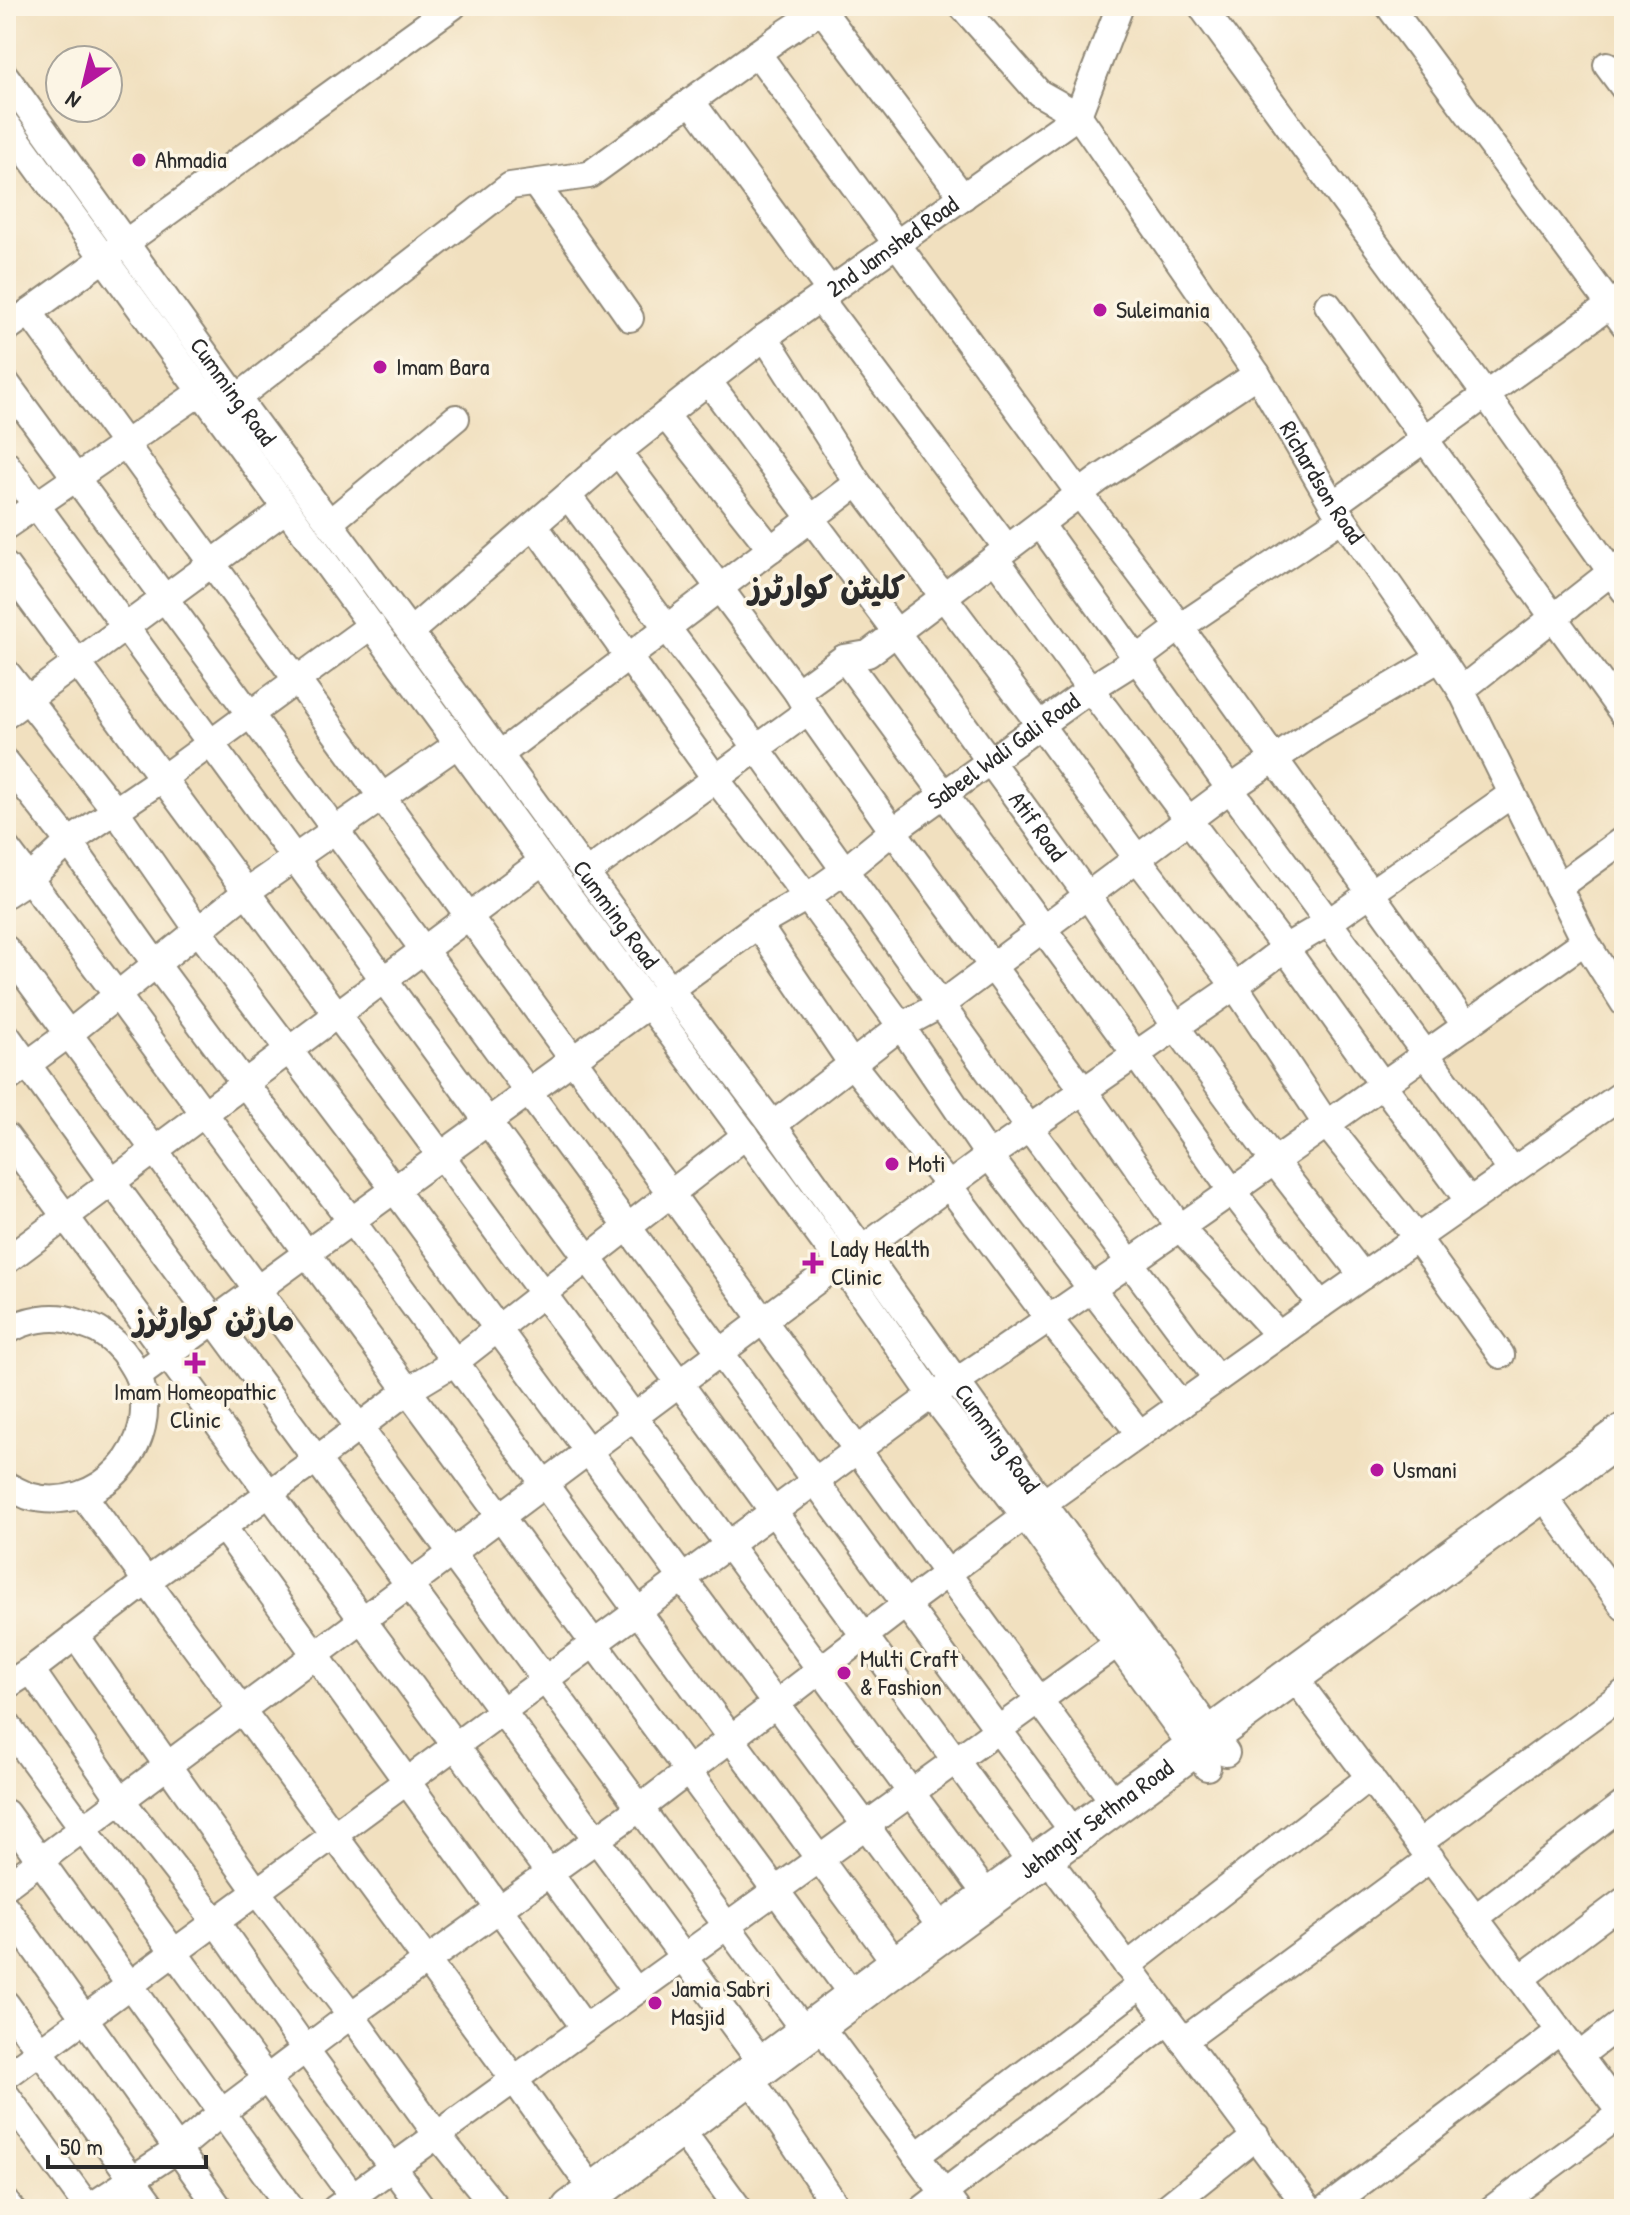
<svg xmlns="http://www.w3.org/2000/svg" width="1630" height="2215" font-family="'Patrick Hand','Playpen Sans Arabic',sans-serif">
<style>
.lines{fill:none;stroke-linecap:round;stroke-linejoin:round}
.minor-casing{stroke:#8e8675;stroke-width:30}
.highway-casing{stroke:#8e8675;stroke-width:42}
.minor{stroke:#fff;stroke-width:26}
.highway{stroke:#fff;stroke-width:38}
.poi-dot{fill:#b5179e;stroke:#fcf5e5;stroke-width:3}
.labels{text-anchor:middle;stroke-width:7;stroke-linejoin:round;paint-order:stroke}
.poi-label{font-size:24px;fill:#2b2b2b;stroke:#fcf5e5;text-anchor:start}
.street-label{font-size:24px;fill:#2b2b2b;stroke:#fcf5e5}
.district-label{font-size:32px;font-weight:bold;fill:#2b2b2b;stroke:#fcf5e5}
</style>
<rect width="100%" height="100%" fill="#fcf5e5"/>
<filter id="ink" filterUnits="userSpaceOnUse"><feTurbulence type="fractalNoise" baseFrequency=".0125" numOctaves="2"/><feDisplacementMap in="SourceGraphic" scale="16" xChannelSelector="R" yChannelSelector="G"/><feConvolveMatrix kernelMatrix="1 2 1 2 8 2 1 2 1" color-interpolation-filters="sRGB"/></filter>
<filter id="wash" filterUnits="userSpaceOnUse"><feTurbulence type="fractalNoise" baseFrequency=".006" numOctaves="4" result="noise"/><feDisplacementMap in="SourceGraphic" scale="32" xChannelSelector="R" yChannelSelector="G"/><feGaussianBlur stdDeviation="1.8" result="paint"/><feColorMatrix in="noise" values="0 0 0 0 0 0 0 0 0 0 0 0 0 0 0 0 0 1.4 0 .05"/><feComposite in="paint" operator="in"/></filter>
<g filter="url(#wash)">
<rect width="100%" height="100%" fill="#f1e0bf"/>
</g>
<g filter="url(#ink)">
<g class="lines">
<defs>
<g id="minor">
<path id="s1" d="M962 6 1039 93 1078 115 1257 374 1333 505 1440 658 1461 690 1585 941 1624 1003"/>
<path d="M1389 6 1624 324"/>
<path d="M821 9 963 197"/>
<path d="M1204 10 1486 395 1624 590"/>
<path d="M757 53 1080 494 1180 627 1466 1026"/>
<path d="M1607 65 1624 88"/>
<path id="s2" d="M6 77 237 398 410 632 670 989 773 1125 1043 1503 1226 1753"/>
<path d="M691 101 830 291"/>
<path d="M6 124 543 861 840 1263 932 1395 1025 1516 1207 1767"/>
<path d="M535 183 630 318"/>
<path d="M820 299 1007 548"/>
<path d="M1328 305 1624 715"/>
<path d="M29 312 1115 1804"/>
<path d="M6 329 453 6"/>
<path d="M765 337 858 483 1041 726 1137 858 1235 986 1327 1125 1417 1238 1501 1355"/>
<path id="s3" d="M708 381 896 632 1088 896 1176 1027 1274 1161 1363 1276"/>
<path d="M6 383 1075 1834"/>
<path d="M237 398 510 186 589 175 781 36 827 6"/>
<path d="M665 415 771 549"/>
<path d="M618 452 797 692"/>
<path d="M6 464 1033 1866"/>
<path d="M568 496 757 748 1030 1129 1217 1379"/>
<path d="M1333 505 1624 295"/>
<path d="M329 523 456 418"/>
<path d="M1040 524 1230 789 1512 1171"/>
<path d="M534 525 715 778 807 897 901 1026 989 1156 1181 1405"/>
<path d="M6 526 202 391"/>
<path d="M995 558 1090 689 1285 948 1383 1085 1469 1201"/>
<path d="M6 566 989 1898"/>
<path id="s4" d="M410 632 618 452 708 381 765 337 1078 115 1120 6"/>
<path d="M844 658 1136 1055 1232 1191 1321 1305"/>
<path d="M6 672 115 810 198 930 394 1189 944 1931"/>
<path d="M1461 690 1624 562"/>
<path d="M808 711 893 831 1084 1091 1180 1228 1279 1335"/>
<path d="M6 715 286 509"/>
<path d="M499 755 858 483"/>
<path d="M6 762 69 842 155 963 244 1083 351 1220 897 1965"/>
<path d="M6 848 117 995 854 1997"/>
<path d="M585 874 808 711 797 692 844 658 868 654 1099 479 1257 374"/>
<path d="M1558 887 1624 839"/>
<path d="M6 894 29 879 69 842 163 778 372 625"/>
<path d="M758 925 852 1064 949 1186 1049 1319 1140 1434"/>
<path d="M6 949 806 2033"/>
<path d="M6 1035 112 1182 763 2065"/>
<path d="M6 1080 70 1033 246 892 458 744"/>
<path d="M773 1125 901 1026 942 1004 1230 789 1316 731 1440 658"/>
<path d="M6 1136 636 1991"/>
<path d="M861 1250 989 1156 1235 986 1285 948 1329 922 1512 794"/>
<path d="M6 1261 543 861"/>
<path d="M6 1332C24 1319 55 1314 76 1322 83 1325 92 1327 99 1331 111 1338 122 1349 129 1360 132 1365 136 1371 138 1376 165 1444 98 1516 28 1496 21 1493 13 1489 6 1485"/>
<path id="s5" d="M138 1376 758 925 807 897 844 871 893 831 1090 689 1136 660 1180 627 1342 518"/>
<path d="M83 1495 514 2079 594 2192"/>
<path d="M1554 1511 1624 1607"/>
<path d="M223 1527 585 2028"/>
<path d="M76 1636 257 1892 351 2015 437 2135 497 2209"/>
<path d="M31 1670 121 1800 216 1922 305 2049 423 2209"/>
<path d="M6 1686 31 1670 147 1581 317 1459 407 1391 455 1362 746 1135"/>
<path d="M1306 1693 1624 2116"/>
<path d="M6 1723 362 2209"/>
<path d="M6 1813 291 2209"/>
<path d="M1419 1843 1624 1693"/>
<path d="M1059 1874 1309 2209"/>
<path d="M6 1886 840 1263"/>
<path d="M6 1908 220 2209"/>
<path d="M1475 1918 1624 1804"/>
<path d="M1127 1966 1370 1777"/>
<path d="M1521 1978 1624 1901"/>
<path d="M6 2004 154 2209"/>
<path d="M1183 2041 1431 1858"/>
<path d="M832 2042 956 2209"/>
<path d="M1579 2056 1624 2021"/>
<path d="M6 2076 932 1395 957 1381C1169 1238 1376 1089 1585 941"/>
<path d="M761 2094 838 2209"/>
<path d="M6 2095 89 2209"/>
<path d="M692 2145 739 2209"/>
<path d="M916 2156 1141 1985"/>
<path d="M6 2203 11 2209"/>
<path d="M87 2209 178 2149 221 2113 351 2015 640 1808 906 1604 1025 1516 1321 1305 1624 1093"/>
<path d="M335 2209 1118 1643"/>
<path d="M923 2209 1168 2021"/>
<path d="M1165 2209 1256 2136"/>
<path d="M1326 2209 1560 2031"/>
<path d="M1492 2209 1622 2113"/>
</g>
<g id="highway">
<path id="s6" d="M571 2209 897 1965 1624 1433"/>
</g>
</defs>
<use href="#minor" class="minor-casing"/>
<use href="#highway" class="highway-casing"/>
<use href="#minor" class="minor"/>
<use href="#highway" class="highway"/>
</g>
</g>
<g class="poi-dot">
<circle cx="139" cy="160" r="8"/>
<circle cx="1100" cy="310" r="8"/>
<circle cx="380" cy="367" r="8"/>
<circle cx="892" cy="1164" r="8"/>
<path d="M809 1251h8v8h8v8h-8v8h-8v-8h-8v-8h8z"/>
<path d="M191 1351h8v8h8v8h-8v8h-8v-8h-8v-8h8z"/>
<circle cx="1377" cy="1470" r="8"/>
<circle cx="844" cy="1673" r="8"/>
<circle cx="655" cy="2003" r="8"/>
</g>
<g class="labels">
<g class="poi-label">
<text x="155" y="168">Ahmadia</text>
<text x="1116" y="318">Suleimania</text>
<text x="396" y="375">Imam Bara</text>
<text x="908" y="1172">Moti</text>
<text x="831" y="1257">Lady Health<tspan x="831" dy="28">Clinic</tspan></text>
<text x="195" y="1400" text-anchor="middle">Imam Homeopathic<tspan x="195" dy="28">Clinic</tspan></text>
<text x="1393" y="1478">Usmani</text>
<text x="860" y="1667">Multi Craft<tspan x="860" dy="28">&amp; Fashion</tspan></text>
<text x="671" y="1997">Jamia Sabri<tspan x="671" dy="28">Masjid</tspan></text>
</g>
<g class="street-label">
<text dy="8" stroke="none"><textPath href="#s4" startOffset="618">2nd Jamshed Road</textPath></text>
<text dy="8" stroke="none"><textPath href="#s2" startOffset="388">Cumming Road</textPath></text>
<text dy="8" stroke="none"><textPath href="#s1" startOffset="602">Richardson Road</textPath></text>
<text dy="8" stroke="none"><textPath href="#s5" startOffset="1068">Sabeel Wali Gali Road</textPath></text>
<text dy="8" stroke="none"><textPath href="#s3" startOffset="554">Atif Road</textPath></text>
<text dy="8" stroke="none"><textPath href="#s2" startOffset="1036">Cumming Road</textPath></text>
<text dy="8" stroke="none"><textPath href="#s2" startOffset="1684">Cumming Road</textPath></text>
<text dy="8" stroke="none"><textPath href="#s6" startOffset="654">Jehangir Sethna Road</textPath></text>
</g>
<g class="district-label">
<text x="827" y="599">کلیٹن کوارٹرز</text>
<text x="214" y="1331">مارٹن کوارٹرز</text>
</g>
</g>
<rect width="1630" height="2215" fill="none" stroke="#fcf5e5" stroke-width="32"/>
<g transform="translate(84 84) rotate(215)"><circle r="38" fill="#fcf5e5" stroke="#a8a49b" stroke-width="2"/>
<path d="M0-6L14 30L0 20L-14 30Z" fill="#b5179e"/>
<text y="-12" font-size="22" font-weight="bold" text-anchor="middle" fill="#2b2b2b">N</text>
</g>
<path d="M48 2155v12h158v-12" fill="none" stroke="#2b2b2b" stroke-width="4"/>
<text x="60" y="2155" font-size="24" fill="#2b2b2b" stroke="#fcf5e5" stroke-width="6" paint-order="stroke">50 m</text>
</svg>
